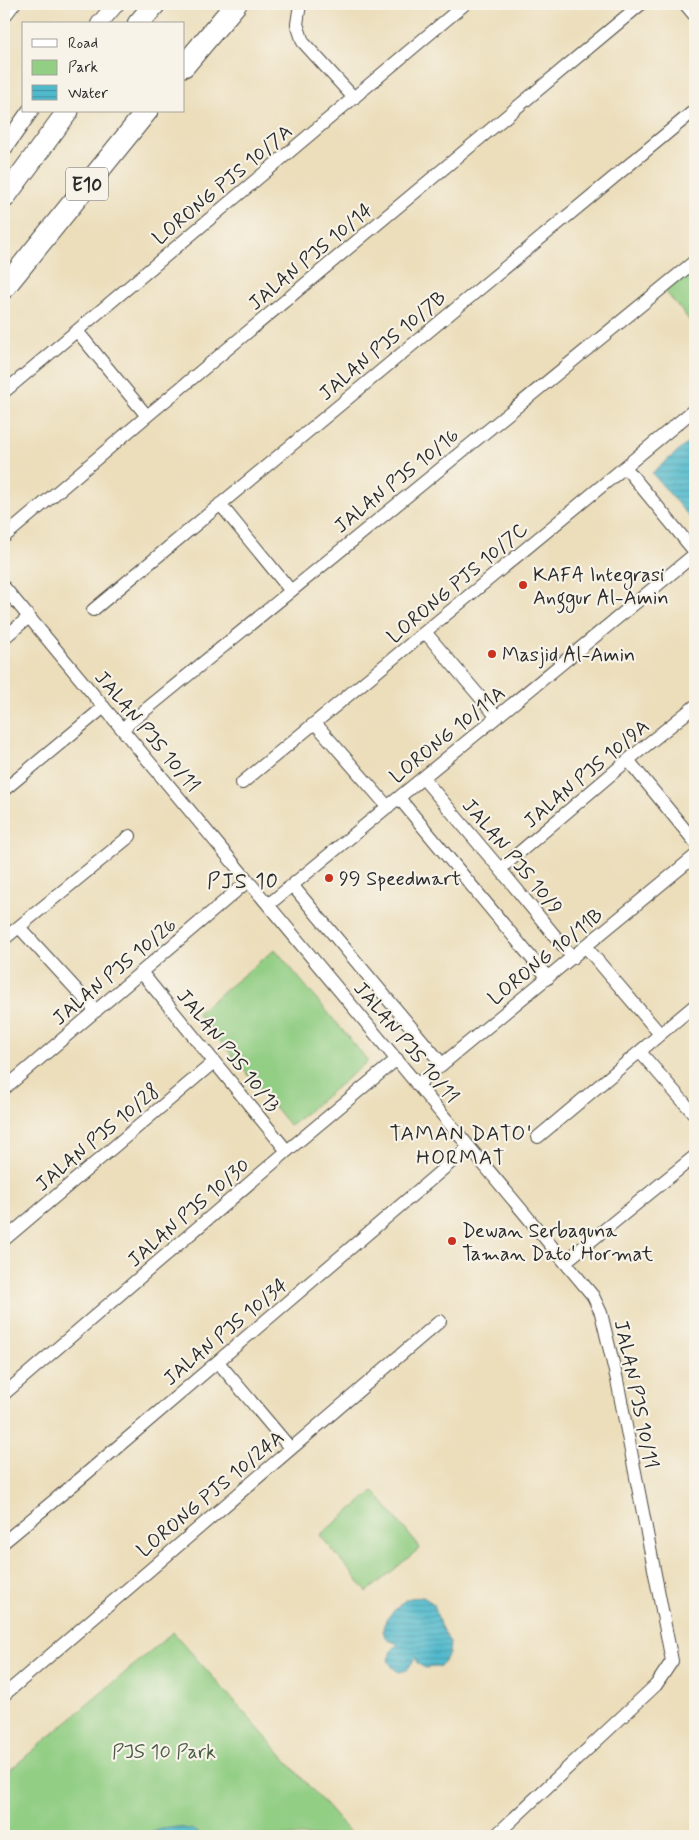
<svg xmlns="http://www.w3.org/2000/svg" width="699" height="1840" font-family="Mynerve,sans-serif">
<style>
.park{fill:#92ce84;stroke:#5e7c58}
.water{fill:url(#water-rules);stroke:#3e727c}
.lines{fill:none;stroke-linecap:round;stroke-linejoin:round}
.street-casing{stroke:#484641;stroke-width:14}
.secondary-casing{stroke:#484641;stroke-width:18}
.highway-casing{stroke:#484641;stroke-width:23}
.street{stroke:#fff;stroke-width:12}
.secondary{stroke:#fff;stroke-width:16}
.highway{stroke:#fff;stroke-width:21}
.poi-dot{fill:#c8321e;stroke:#f7f3e8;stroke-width:2}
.labels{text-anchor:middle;stroke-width:4.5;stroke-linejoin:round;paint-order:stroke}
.shield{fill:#f7f3e8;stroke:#686764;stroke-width:1}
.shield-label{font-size:19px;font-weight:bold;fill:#2b2b2b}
.street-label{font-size:20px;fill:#2b2b2b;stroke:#f7f3e8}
.poi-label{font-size:20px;fill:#2b2b2b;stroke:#f7f3e8;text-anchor:start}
.park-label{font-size:20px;fill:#4a5c46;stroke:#f7f3e8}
.neighbourhood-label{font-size:21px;letter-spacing:1px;fill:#2b2b2b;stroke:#f7f3e8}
.quarter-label{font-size:22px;letter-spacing:1px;fill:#2b2b2b;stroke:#f7f3e8}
</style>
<defs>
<pattern id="water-rules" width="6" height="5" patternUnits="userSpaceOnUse" patternTransform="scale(1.25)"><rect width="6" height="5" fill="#50bacd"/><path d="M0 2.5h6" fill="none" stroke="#4397a7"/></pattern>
</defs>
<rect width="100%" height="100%" fill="#f7f3e8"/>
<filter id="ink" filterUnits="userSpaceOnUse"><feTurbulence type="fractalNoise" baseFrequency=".02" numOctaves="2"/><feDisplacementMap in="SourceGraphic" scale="10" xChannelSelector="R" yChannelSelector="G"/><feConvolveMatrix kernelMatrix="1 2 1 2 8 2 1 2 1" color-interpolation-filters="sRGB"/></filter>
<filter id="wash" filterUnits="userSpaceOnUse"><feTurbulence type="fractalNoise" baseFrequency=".0096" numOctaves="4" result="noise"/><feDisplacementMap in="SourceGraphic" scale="20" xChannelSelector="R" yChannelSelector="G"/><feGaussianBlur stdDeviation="1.12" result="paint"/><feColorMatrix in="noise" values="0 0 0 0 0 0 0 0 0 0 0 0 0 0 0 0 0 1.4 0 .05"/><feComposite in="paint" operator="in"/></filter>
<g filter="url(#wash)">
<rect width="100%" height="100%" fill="#ecdebb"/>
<path class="park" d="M695 266V327L665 291Z
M275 949 368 1061 290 1126 197 1013Z
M374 1491 420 1548 367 1592 320 1535Z
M173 1632 353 1836H4V1775Z"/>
<path class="water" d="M695 437V524L652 473Z
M423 1597 434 1604 440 1625 450 1643 449 1654 444 1662 439 1667 424 1668 417 1663 416 1657 407 1670 399 1672 393 1668 388 1660 391 1651 398 1644C373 1636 384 1619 398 1607 401 1604 404 1600 407 1599 411 1597 419 1598 423 1597Z
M178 1827 193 1830 205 1836H141L162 1829Z"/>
</g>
<g filter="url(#ink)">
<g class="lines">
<defs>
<path id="street" d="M300 4 297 24 303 42 354 98
M685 4 695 16
M4 17 14 4
M77 331 147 416
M4 392 465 4
M625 467 695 552
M220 504 291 591
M4 537 147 416 641 4
M4 587 593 1296 601 1313 617 1380 672 1661 656 1685 495 1836
M93 610 695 110
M425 632 497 717
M4 638 29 617
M315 723 388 807
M122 729 695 261
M628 760 695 842
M423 778 500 869 573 958
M242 783 695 409
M4 790 104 707
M399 798 548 978
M500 869 628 760 695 706
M292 885 442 1064
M268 905 695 554
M19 927 96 1011
M4 939 130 836
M586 947 660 1034
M141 972 287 1151
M640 1052 695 1115
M417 1085 695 856
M4 1089 248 881
M538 1137 695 1005
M4 1240 214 1062
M565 1262 695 1156
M218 1362 291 1449
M4 1394 287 1151 397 1059
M4 1542 80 1479 469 1147
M4 1695 440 1321"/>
<path id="secondary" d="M99 24 116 4
M4 148 30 111"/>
<path id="highway" d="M138 24 155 4
M184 66 236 4
M4 198 68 111
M4 288 147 111"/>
</defs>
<use href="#street" class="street-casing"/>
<use href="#secondary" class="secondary-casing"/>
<use href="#highway" class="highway-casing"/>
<use href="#street" class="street"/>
<use href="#secondary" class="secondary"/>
<use href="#highway" class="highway"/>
</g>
</g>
<g class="poi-dot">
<circle cx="523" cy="585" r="5"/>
<circle cx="492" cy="654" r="5"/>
<circle cx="329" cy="878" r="5"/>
<circle cx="452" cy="1241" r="5"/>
</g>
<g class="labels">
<rect class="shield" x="66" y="167.5" width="42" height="33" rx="4"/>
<g class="shield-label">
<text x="87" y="191">E10</text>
</g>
<g class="street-label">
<text transform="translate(222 184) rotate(-40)" y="7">LORONG PJS 10/7A</text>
<text transform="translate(310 256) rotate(-40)" y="7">JALAN PJS 10/14</text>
<text transform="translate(382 345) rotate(-40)" y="7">JALAN PJS 10/7B</text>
<text transform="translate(396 480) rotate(-39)" y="7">JALAN PJS 10/16</text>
<text transform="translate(457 582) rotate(-40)" y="7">LORONG PJS 10/7C</text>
<text transform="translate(148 731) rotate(50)" y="7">JALAN PJS 10/11</text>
<text transform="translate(447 734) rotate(-39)" y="7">LORONG 10/11A</text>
<text transform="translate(586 773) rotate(-40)" y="7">JALAN PJS 10/9A</text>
<text transform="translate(513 856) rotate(50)" y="7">JALAN PJS 10/9</text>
<text transform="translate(545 956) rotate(-39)" y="7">LORONG 10/11B</text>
<text transform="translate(114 971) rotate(-40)" y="7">JALAN PJS 10/26</text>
<text transform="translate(407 1042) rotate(50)" y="7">JALAN PJS 10/11</text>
<text transform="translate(229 1050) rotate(51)" y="7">JALAN PJS 10/13</text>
<text transform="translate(97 1137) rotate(-40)" y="7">JALAN PJS 10/28</text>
<text transform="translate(188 1212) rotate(-41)" y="7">JALAN PJS 10/30</text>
<text transform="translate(225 1331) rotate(-40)" y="7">JALAN PJS 10/34</text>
<text transform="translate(637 1394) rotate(78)" y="7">JALAN PJS 10/11</text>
<text transform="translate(210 1493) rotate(-40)" y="7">LORONG PJS 10/24A</text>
</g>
<g class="poi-label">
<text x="533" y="581">KAFA Integrasi<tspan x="533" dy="23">Anggur Al-Amin</tspan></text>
<text x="502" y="661">Masjid Al-Amin</text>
<text x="339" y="885">99 Speedmart</text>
<text x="462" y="1237">Dewan Serbaguna<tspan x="462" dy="23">Taman Dato' Hormat</tspan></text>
</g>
<g class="park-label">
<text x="164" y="1758">PJS 10 Park</text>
</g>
<g class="neighbourhood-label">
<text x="461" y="1140">TAMAN DATO'<tspan x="461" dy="24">HORMAT</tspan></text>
</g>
<g class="quarter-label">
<text x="243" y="888">PJS 10</text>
</g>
</g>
<rect width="699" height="1840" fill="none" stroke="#f7f3e8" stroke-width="20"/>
<rect x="22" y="22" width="162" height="90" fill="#f7f3e8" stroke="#a5a39c"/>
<rect x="32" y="39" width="25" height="8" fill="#ffffff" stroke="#a5a39c"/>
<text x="68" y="48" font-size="15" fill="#2b2b2b">Road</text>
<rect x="32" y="60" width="25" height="15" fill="#92ce84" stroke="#a5a39c"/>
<text x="68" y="72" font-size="15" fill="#2b2b2b">Park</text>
<rect x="32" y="85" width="25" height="15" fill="url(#water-rules)" stroke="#a5a39c"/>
<text x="68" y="98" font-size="15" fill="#2b2b2b">Water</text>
</svg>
